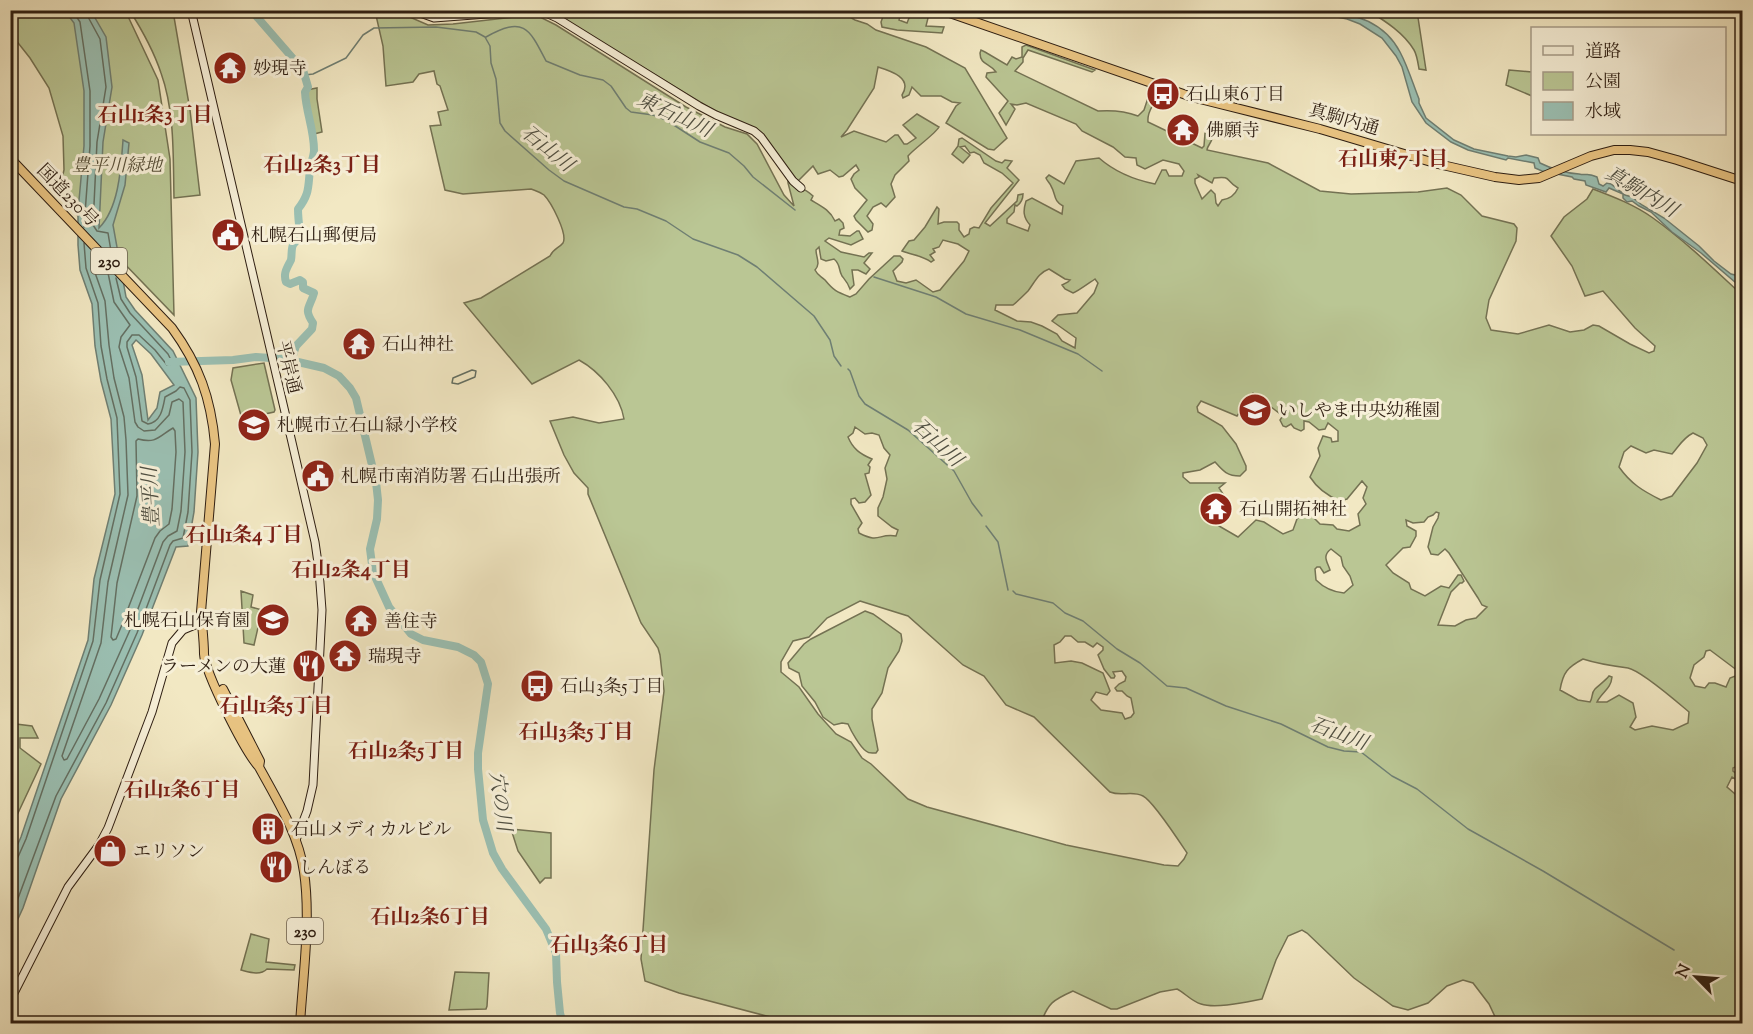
<svg xmlns="http://www.w3.org/2000/svg" width="1753" height="1034" font-family="'Sorts Mill Goudy','Noto Serif JP',serif">
<style>
.green{fill:#bac694;stroke:#747253;stroke-width:1.5;fill-rule:evenodd}
.water{fill:#9bc0b3;stroke:#6f7f73;stroke-width:1.5;fill-rule:evenodd}
.lines{fill:none;stroke-linecap:round;stroke-linejoin:round}
.shore{stroke:#646f62;stroke-width:1.5}
.stream{stroke:#6f7f73;stroke-width:1.5}
.river{stroke:#9bc0b3;stroke-width:8}
.secondary-casing{stroke:#2e1e12;stroke-width:9}
.highway-casing{stroke:#2e1e12;stroke-width:10}
.secondary{stroke:#f7f0d8;stroke-width:7}
.highway{stroke:#e9c482;stroke-width:8}
.labels{text-anchor:middle;stroke-width:6;stroke-linejoin:round;paint-order:stroke}
.shield{fill:#f7f0d8;stroke:#6a5d4d;stroke-width:1.5}
.shield-label{font-size:16px;font-weight:bold;fill:#2e1e12}
.poi-label{font-size:18px;fill:#2e1e12;stroke:#f7f0d8;text-anchor:start}
.street-label{font-size:18px;fill:#2e1e12;stroke:#f7f0d8}
.park-label{font-size:18px;font-style:italic;fill:#585039;stroke:#f7f0d8}
.neighbourhood-label{font-size:20px;font-weight:bold;fill:#7a1f14;stroke:#f7f0d8}
.water-label{font-size:20px;font-style:italic;fill:#4f4f42;stroke:#f7f0d8}
</style>
<rect width="100%" height="100%" fill="#f2e8c3"/>
<filter id="stains"><feTurbulence type="fractalNoise" baseFrequency=".00333" numOctaves="4"/><feColorMatrix values="0 0 0 0 .2 0 0 0 0 .09 0 0 0 0 .02 0 0 0 .5 -.17"/></filter>
<radialGradient id="worn" r=".72"><stop offset=".6" stop-color="#630" stop-opacity="0"/><stop offset="1" stop-color="#630" stop-opacity=".3"/></radialGradient>
<path class="green" d="M125 10 158 80 170 159 174 315 58 195 64 170 63 136 49 88 30 58 11 34V11Z
M130 11H173L190 110 200 195 174 198C173 157 175 112 161 73 154 52 142 30 130 11Z
M375 11H396L428 25 453 24 522 16 540 17 556 25 686 107 725 127 747 134 757 144 784 195 794 206 788 183V180C796 185 807 190 813 196L811 200C821 206 830 210 835 221L839 219 843 223 844 228 840 230 839 235 850 236 857 231H859L863 239 851 245 829 238 825 241 841 252 864 257 869 253H872L864 263 870 269 866 274 858 270H852L854 285 850 289C848 283 846 281 842 276 838 269 841 265 834 259L826 261 821 259 819 247 816 250C816 257 821 264 815 270 818 276 821 276 825 280 834 291 837 292 850 297L856 294 869 279 894 256H900L903 259 902 262 893 271 897 281 906 283 916 280 933 292 940 290 964 261 969 251 958 244 943 240 939 247 933 249 935 252 930 255 934 260 931 262C924 256 912 255 902 251L909 241 914 240 925 227 937 207 939 209 938 224 944 222H957L959 224V230L964 237 969 234 970 229 974 227 979 228 991 208 1013 183 1002 173 984 163 980 155 974 152 970 153 965 146 960 147 970 155 963 163 952 154 958 146 959 139 962 138 996 161 1002 163 1005 160 1012 161 1007 168 1019 180 985 223 990 226 1017 201 1018 195 1023 194C1023 199 1021 203 1017 206L1015 205 1014 212 1007 219V223L1028 231 1030 225C1023 217 1023 211 1026 201L1032 198 1062 214 1063 206C1053 201 1056 194 1051 186 1050 183 1047 181 1046 178L1049 175 1064 184 1076 161 1099 158C1115 172 1135 180 1155 184L1162 170H1166L1169 176H1182L1184 171 1179 164 1163 160 1145 169 1137 165 1136 158 1125 157 1113 147 1082 131 1076 124 1026 103 1017 105 1011 104 1015 109 1006 125 999 113 1008 101 986 77 987 73 996 72C990 63 980 65 980 53L981 50 985 52 1007 65 1012 57 1016 59 1022 57V47L1026 45 1095 70 1092 72 1028 50 1023 58V62L1015 71 1098 111C1111 110 1125 111 1138 116L1144 110 1149 95C1153 91 1160 88 1164 94 1155 99 1147 112 1148 122L1202 148 1204 146 1205 133 1210 132 1213 135C1213 141 1207 146 1207 150L1268 163 1320 191 1351 194 1418 192 1447 188 1461 195 1482 216 1514 224 1517 228 1516 241 1489 300 1486 318 1491 330 1518 334 1549 325 1570 332 1584 330 1593 325 1599 326 1630 344 1649 353 1654 351 1655 346 1635 328 1603 291 1585 296 1572 266 1551 236 1564 217 1587 199 1593 189C1614 197 1635 205 1653 218 1685 241 1714 269 1742 295V770L1738 766 1733 768V771L1737 774 1742 775V783L1732 777 1727 787 1741 799 1742 798V1023H1498L1489 1004 1473 983 1463 980 1447 986 1428 1003 1408 1010 1393 1006 1354 978 1307 933 1302 930 1288 936 1276 960 1262 999C1246 1002 1216 1009 1201 1004 1191 1001 1185 993 1177 989L1160 992 1117 1009H1111L1073 991C1053 1000 1048 1003 1041 1023H793L679 993 645 981 641 959 654 770 664 691 660 655 658 648 641 623 588 494V488L574 473 564 455 550 421 573 417 599 423 624 419C620 395 599 371 579 360L532 384 464 303 481 298 550 256C553 249 559 248 563 243 568 234 551 202 544 195 540 192 536 191 531 189L463 194 445 190 430 126 441 125 438 112 448 110 440 86 437 84 434 71 419 74 413 82 386 86 383 46ZM1198 175 1212 183 1214 178C1233 176 1224 180 1238 188 1235 195 1229 199 1222 200L1218 206 1216 203 1215 194 1211 190 1202 199 1195 183V179L1199 177ZM1049 269 1065 279 1070 280 1068 282 1062 285 1065 289 1073 293C1077 292 1089 283 1095 279L1098 283 1094 293 1077 313 1058 315 1052 321 1076 338 1075 348 1062 341 1057 334 1042 326 1031 322 1017 321 995 310 996 305H1013C1018 301 1023 296 1028 291 1035 282 1038 273 1049 269ZM1253 393 1284 417H1282L1280 420 1283 426 1286 427 1291 424 1294 428 1301 431 1304 429V421L1309 422 1319 430 1325 429 1328 423 1338 431V441L1332 442 1331 438 1323 436 1318 448 1320 456 1310 477C1317 488 1328 496 1340 501L1347 499 1362 481 1367 487 1363 498 1366 504 1358 514 1360 525 1349 531 1337 529 1333 525 1320 524 1306 510 1297 519 1293 530 1283 534 1264 522 1256 520 1238 537 1219 526V521L1225 515V506L1227 504V500L1219 488 1225 483H1190L1183 477V473L1200 470 1215 462C1223 471 1227 476 1240 476L1246 470V466L1236 444 1222 426 1198 412 1197 407 1201 401 1237 416ZM855 427 865 434 872 433 879 435 884 448 890 455 885 468 887 479 883 497 878 508V516L892 527 898 530 896 536C878 533 880 544 859 533L858 529 862 523 851 504V499L855 498 859 503 865 502 871 495 865 474 869 473 870 467 868 465 872 459C860 454 853 449 848 437L853 433ZM1693 433 1703 438 1707 445 1697 463 1672 496 1661 500C1643 491 1631 484 1619 467L1624 452 1631 446 1646 453 1654 450 1672 454C1679 446 1683 438 1693 433ZM1436 512 1439 513 1438 518 1433 527 1428 547 1431 554 1438 555 1445 549 1449 553 1478 598 1482 605 1487 607 1476 618 1466 620 1455 626 1438 625 1451 592 1460 583H1462L1464 581 1461 575H1458L1449 588 1441 586 1425 596 1411 589 1409 583 1393 573 1386 565 1403 548 1410 547 1416 536V531L1407 526 1406 520 1413 523 1424 522 1428 517 1433 515ZM1331 549 1341 557 1343 566 1350 576 1353 585 1344 593C1333 592 1324 588 1316 580L1315 569 1317 567H1320L1324 573 1330 570C1327 561 1322 556 1331 549ZM860 601 908 616 963 665 984 676 1006 705 1034 717 1110 792C1122 797 1131 790 1143 796 1153 801 1179 841 1187 853L1184 859 1178 866 1164 865 1066 845 927 807 908 799 871 764 862 758 851 742 836 734 818 714 799 687 781 672V662L793 641 809 637 827 618ZM1065 636H1071L1078 642H1085L1093 647 1097 643 1103 647V650L1098 655 1104 669 1111 678H1114L1115 676 1113 672 1122 671 1126 677 1125 681 1119 684 1115 688 1117 691H1122L1127 696 1131 698 1134 713 1131 717 1125 719 1122 713 1101 710 1091 700 1096 692 1107 695 1110 691 1103 673 1082 663 1071 661 1055 663 1054 645 1060 642ZM1710 650 1738 671V675L1730 678 1726 687 1715 683H1709L1705 688 1695 686 1690 678 1694 665 1704 657 1706 651ZM1583 659C1598 664 1613 666 1628 668 1642 671 1677 702 1689 712L1688 723 1673 730 1652 726 1635 730 1630 727 1636 717 1633 703 1619 695 1607 702H1597C1602 692 1611 689 1612 677L1609 676C1605 681 1599 685 1595 689 1591 693 1593 698 1590 702L1578 700 1560 690C1563 672 1568 667 1583 659Z
M549 11H839L855 20 867 24 876 30 926 47 965 68 1007 138 994 150 988 149 946 123 956 106 960 103 952 102 941 96H921L912 87 909 95 903 98 902 95C913 78 891 71 878 67L874 88 847 130 841 137 854 131 886 142 895 135H898L904 144H907L916 138 903 125 917 114 939 127C935 134 915 148 908 156L909 161 895 175 891 184 895 197 886 207 881 203 873 207 867 216 873 224 872 230 868 232 856 220 854 216 867 200 855 188 851 179 854 174 859 170 856 165 843 176 839 177 830 170 818 174 813 166 797 182 792 179 763 134 755 128 725 117 705 105Z
M885 11H902L899 20 907 23 911 13 916 15 921 11 929 14 926 26 944 27 942 33 897 30 882 27 881 22Z
M1369 11H1417L1426 70 1419 69C1418 63 1417 55 1414 50 1404 33 1385 21 1369 11Z
M1509 70 1532 72V96L1506 85Z
M317 88V99L322 132 314 134 307 101 306 90Z
M264 363 275 410 274 412 242 419 231 380 233 368Z
M241 591 253 595 251 607 262 610 254 645 244 643Z
M865 611 873 614 901 634 902 641 899 651 888 668 882 693 872 709V719L878 750 876 753C872 753 869 754 866 751 860 747 851 731 848 724L842 723 834 725 823 717 815 702 802 686 799 673 789 668 788 663 804 644 811 639Z
M10 714 16 724 32 726 38 738H20V748L41 764 11 828Z
M511 829 551 833V878H545L540 883 518 851Z
M251 934 269 939 266 962 295 965 294 970 267 969C260 976 249 972 241 970Z
M455 972 489 973 487 1006 486 1009 449 1010Z"/>
<path class="water" d="M65 11H91L106 37 112 87 103 142 99 228C119 208 121 168 123 140L129 143 125 185 113 225 126 297 135 310 173 351 196 398 198 452 194 512 188 546 176 547 142 635 111 705 61 799 23 908 11 934V859L21 837 88 640 94 579 115 494 111 419 101 381 95 346 92 304 80 270 78 245V211L84 146V91L74 23ZM136 340 151 354 174 385 160 392 157 408 148 420 142 375 132 345Z
M1308 11C1343 10 1382 17 1400 52 1408 67 1413 84 1419 99V103L1426 118 1454 140 1474 149 1508 156 1516 157 1526 155 1538 158 1540 163C1552 169 1566 173 1579 174 1587 176 1587 172 1597 177L1599 184 1603 186 1607 183 1611 184 1625 195 1632 197 1642 205 1664 218 1699 246 1714 261 1731 274 1735 275 1742 285V292L1736 283 1701 253 1672 232 1651 212 1639 206 1632 201 1627 202 1623 198V194L1609 188 1606 192 1586 185 1585 181 1574 179 1572 177 1542 171 1535 168 1534 163 1508 158 1506 160 1468 150 1451 142 1426 123 1412 102 1402 67 1396 56 1382 38 1360 24 1347 19Z"/>
<g class="lines">
<path class="shore" d="M72 10 80 22 90 91V146L84 227
M86 10 87 15 100 39 106 87 97 142 93 225 97 231 108 233 112 257
M92 252 93 267 105 301 109 345 114 378 124 417 126 440 128 495 108 582 101 643 62 756 64 760 67 759 99 699 130 630 163 542 168 536 177 531 181 511 185 452 183 402 179 399 172 402 169 415 155 430 144 431 138 427 135 422 129 378 119 347 121 337 130 325 114 302 107 268
M472 370 476 371 475 377 458 384 452 383 453 378Z
M173 428 175 431 176 452 172 509 169 524 160 531 155 538 121 627 116 639 113 640 111 637 117 583 137 496 136 441 138 439C157 444 159 436 173 428Z
M10 860 18 857 26 839 93 641 100 580 120 494 117 418 107 379 101 346 98 303 86 268 84 243
M10 920 56 796 106 703 137 633 170 545 173 541 183 538 188 512 192 452 190 400 184 388 180 387 176 391 165 397C163 408 161 422 148 424L142 421 136 377 127 347V342L132 335H139L155 350 167 365H170L172 362 168 354 130 313 121 299 116 278"/>
<path class="stream" d="M486 37C524 16 529 28 546 61L580 75 603 80 611 86 626 108 631 112 653 115 666 120 700 142 729 153 744 166 753 177 795 210
M305 75 313 74 346 58 363 35 374 28 436 27 476 32 485 37 490 46 491 63 496 79 500 123 505 131 549 170 564 181 624 207 637 209 666 221 693 239 738 255 757 267 814 316 830 340 834 356 841 366
M874 277 936 297 966 314 1020 330 1078 354 1102 371
M848 369 850 371 859 396 865 404 908 430 954 471 972 503 982 516
M986 526 998 542 1008 590
M1013 591 1016 594 1053 603 1065 613 1083 621 1117 649 1140 663 1167 686 1186 688 1226 706 1281 724 1328 747 1344 751 1361 752 1392 776 1417 789 1468 829 1543 871 1674 950"/>
<path class="river" d="M251 10 303 70 308 87 305 92C306 112 314 130 314 150 314 156 311 162 310 169 308 186 310 194 298 209 298 217 299 225 300 233 300 239 295 241 293 245 291 249 292 255 291 260 287 268 283 273 286 282L290 284 300 280 303 282V288L314 293C310 308 303 308 313 323L312 329 296 346 291 361
M169 362 233 360 256 357 285 359 324 368 339 376 350 388 356 398 376 482 378 500 377 519 370 549 373 572 389 607 411 634 423 640 458 647 474 655 481 662 488 684 478 753V769L483 820 493 853 502 869 546 929 556 953 557 982 560 1013 563 1024"/>
<defs>
<path id="secondary" d="M191 10 291 438 315 542 319 570 322 610 313 785 307 811 296 840
M412 10 434 18 526 11 546 13 557 18 699 106 716 115 754 131 761 137 793 181 801 188
M10 1001 68 887 99 845 108 828 152 712 172 643 183 630 202 622"/>
<path id="highway" d="M941 10 1192 97 1320 129 1438 164 1495 177 1519 180 1539 178 1591 156 1614 150H1630L1648 152 1677 160 1742 181
M10 158 172 328C199 365 211 398 215 444L201 612C202 626 204 640 204 654 205 673 245 752 259 767 277 800 299 835 304 872 311 919 303 976 300 1024
M223 689 260 761 259 767"/>
</defs>
<use href="#secondary" class="secondary-casing"/>
<use href="#highway" class="highway-casing"/>
<use href="#secondary" class="secondary"/>
<use href="#highway" class="highway"/>
</g>
<defs>
<symbol id="temple-disc" viewBox="-11 -11 22 22"><circle r="9.5" fill="#8f2418" stroke="#f7f0d8"/><path d="M0-6L5-2H3V0L6.5 2.5H4V6H1.5V3h-3V6H-4V2.5H-6.5L-3 0V-2H-5Z" fill="#fff"/></symbol>
<symbol id="bus-disc" viewBox="-11 -11 22 22"><circle r="9.5" fill="#8f2418" stroke="#f7f0d8"/><path d="M-5-6H5V4H4V6H2V4H-2V6H-4V4H-5ZM-3.5-4V0h7V-4ZM-3.5 1.2v1.5H-2V1.2ZM2 1.2v1.5H3.5V1.2Z" fill="#fff"/></symbol>
<symbol id="civic-disc" viewBox="-11 -11 22 22"><circle r="9.5" fill="#8f2418" stroke="#f7f0d8"/><path d="M-.6-6.5H3V-4.5H.6V-3L4-1V1h2V6H-6V1h2V-1L-.6-3ZM-1.2 2.5V6h2.4V2.5Z" fill="#fff"/></symbol>
<symbol id="school-disc" viewBox="-11 -11 22 22"><circle r="9.5" fill="#8f2418" stroke="#f7f0d8"/><path d="M0-5L7-2L0 1L-7-2ZM-4 1L0 2.5L4 1V4Q0 6-4 4Z" fill="#fff"/></symbol>
<symbol id="restaurant-disc" viewBox="-11 -11 22 22"><circle r="9.5" fill="#8f2418" stroke="#f7f0d8"/><path d="M-5-6h1v4h1v-4h1v4h1v-4h1v5L-1.5 .5V6h-2V.5L-5-1ZM5-6V6H3V1.5H1.5Q1.5-4 5-6Z" fill="#fff"/></symbol>
<symbol id="building-disc" viewBox="-11 -11 22 22"><circle r="9.5" fill="#8f2418" stroke="#f7f0d8"/><path d="M-4-6H4V6H1V3H-1V6H-4ZM-2.5-4.3h1.7v1.8h-1.7ZM.8-4.3h1.7v1.8H.8ZM-2.5-1h1.7V.8h-1.7ZM.8-1h1.7V.8H.8Z" fill="#fff"/></symbol>
<symbol id="shop-disc" viewBox="-11 -11 22 22"><circle r="9.5" fill="#8f2418" stroke="#f7f0d8"/><path d="M-5-2.5h2.3a2.7 3.5 0 0 1 5.4 0H5L5.5 6h-11ZM-1.5-2.5h3a1.5 2.3 0 0 0-3 0Z" fill="#fff"/></symbol>
</defs>
<g fill-rule="evenodd">
<use href="#temple-disc" x="211" y="49" width="38" height="38"/>
<use href="#bus-disc" x="1144" y="75" width="38" height="38"/>
<use href="#temple-disc" x="1164" y="111" width="38" height="38"/>
<use href="#civic-disc" x="209" y="216" width="38" height="38"/>
<use href="#temple-disc" x="340" y="325" width="38" height="38"/>
<use href="#school-disc" x="1236" y="391" width="38" height="38"/>
<use href="#school-disc" x="235" y="406" width="38" height="38"/>
<use href="#civic-disc" x="299" y="457" width="38" height="38"/>
<use href="#temple-disc" x="1197" y="490" width="38" height="38"/>
<use href="#school-disc" x="254" y="601" width="38" height="38"/>
<use href="#temple-disc" x="342" y="602" width="38" height="38"/>
<use href="#temple-disc" x="326" y="637" width="38" height="38"/>
<use href="#restaurant-disc" x="290" y="647" width="38" height="38"/>
<use href="#bus-disc" x="518" y="667" width="38" height="38"/>
<use href="#building-disc" x="249" y="810" width="38" height="38"/>
<use href="#shop-disc" x="91" y="832" width="38" height="38"/>
<use href="#restaurant-disc" x="257" y="848" width="38" height="38"/>
</g>
<g class="labels">
<g class="shield">
<rect x="91" y="248" width="36" height="26" rx="4.5"/>
<rect x="287" y="918" width="36" height="26" rx="4.5"/>
</g>
<g class="shield-label">
<text x="109" y="267">230</text>
<text x="305" y="937">230</text>
</g>
<g class="poi-label">
<text x="253" y="74">妙現寺</text>
<text x="1186" y="100">石山東6丁目</text>
<text x="1206" y="136">佛願寺</text>
<text x="251" y="241">札幌石山郵便局</text>
<text x="382" y="350">石山神社</text>
<text x="1278" y="416">いしやま中央幼稚園</text>
<text x="277" y="431">札幌市立石山緑小学校</text>
<text x="341" y="482">札幌市南消防署 石山出張所</text>
<text x="1239" y="515">石山開拓神社</text>
<text x="250" y="626" text-anchor="end">札幌石山保育園</text>
<text x="384" y="627">善住寺</text>
<text x="368" y="662">瑞現寺</text>
<text x="286" y="672" text-anchor="end">ラーメンの大蓮</text>
<text x="560" y="692">石山3条5丁目</text>
<text x="291" y="835">石山メディカルビル</text>
<text x="133" y="857">エリソン</text>
<text x="299" y="873">しんぼる</text>
</g>
<g class="street-label">
<text transform="translate(1344 119) rotate(16)" y="6">真駒内通</text>
<text transform="translate(68 195) rotate(46)" y="6">国道230号</text>
<text transform="translate(289 367) rotate(76)" y="6">平岸通</text>
</g>
<g class="park-label">
<text x="117" y="171">豊平川緑地</text>
</g>
<g class="neighbourhood-label">
<text x="155" y="121">石山1条3丁目</text>
<text x="1393" y="165">石山東7丁目</text>
<text x="322" y="171">石山2条3丁目</text>
<text x="244" y="541">石山1条4丁目</text>
<text x="351" y="576">石山2条4丁目</text>
<text x="276" y="712">石山1条5丁目</text>
<text x="576" y="738">石山3条5丁目</text>
<text x="406" y="757">石山2条5丁目</text>
<text x="182" y="796">石山1条6丁目</text>
<text x="430" y="923">石山2条6丁目</text>
<text x="609" y="951">石山3条6丁目</text>
</g>
<g class="water-label">
<text transform="translate(675 114) rotate(25)" y="7">東石山川</text>
<text transform="translate(548 148) rotate(39)" y="7">石山川</text>
<text transform="translate(1642 191) rotate(31)" y="7">真駒内川</text>
<text transform="translate(938 442) rotate(43)" y="7">石山川</text>
<text transform="translate(150 497) rotate(-93)" y="7">豊平川</text>
<text transform="translate(1339 733) rotate(20)" y="7">石山川</text>
<text transform="translate(501 801) rotate(82)" y="7">穴の川</text>
</g>
</g>
<rect width="1753" height="1034" fill="none" stroke="#f2e8c3" stroke-width="36"/>
<rect x="12" y="12" width="1729" height="1010" fill="none" stroke="#2e1e12" stroke-width="3"/>
<rect x="18" y="18" width="1717" height="998" fill="none" stroke="#2e1e12" stroke-width="1.5"/>
<rect x="1531" y="27" width="195" height="108" fill="#f7f0d8" stroke="#a79c89" stroke-width="1.5"/>
<rect x="1543" y="46" width="30" height="9" fill="#f7f0d8" stroke="#a79c89" stroke-width="1.5"/>
<text x="1585" y="57" font-size="18" fill="#2e1e12">道路</text>
<rect x="1543" y="72" width="30" height="18" fill="#bac694" stroke="#a79c89" stroke-width="1.5"/>
<text x="1585" y="87" font-size="18" fill="#2e1e12">公園</text>
<rect x="1543" y="102" width="30" height="18" fill="#9bc0b3" stroke="#a79c89" stroke-width="1.5"/>
<text x="1585" y="117" font-size="18" fill="#2e1e12">水域</text>
<g transform="translate(1696 977) rotate(295)" stroke="#f7f0d8" stroke-width="4.5" paint-order="stroke">
<path d="M0-4.5L10 22L0 15L-10 22Z" fill="#2e1e12"/>
<text y="-9" font-size="16" font-weight="bold" text-anchor="middle" fill="#2e1e12">N</text>
</g>
<rect width="100%" height="100%" filter="url(#stains)"/>
<rect width="100%" height="100%" fill="url(#worn)"/>
</svg>
